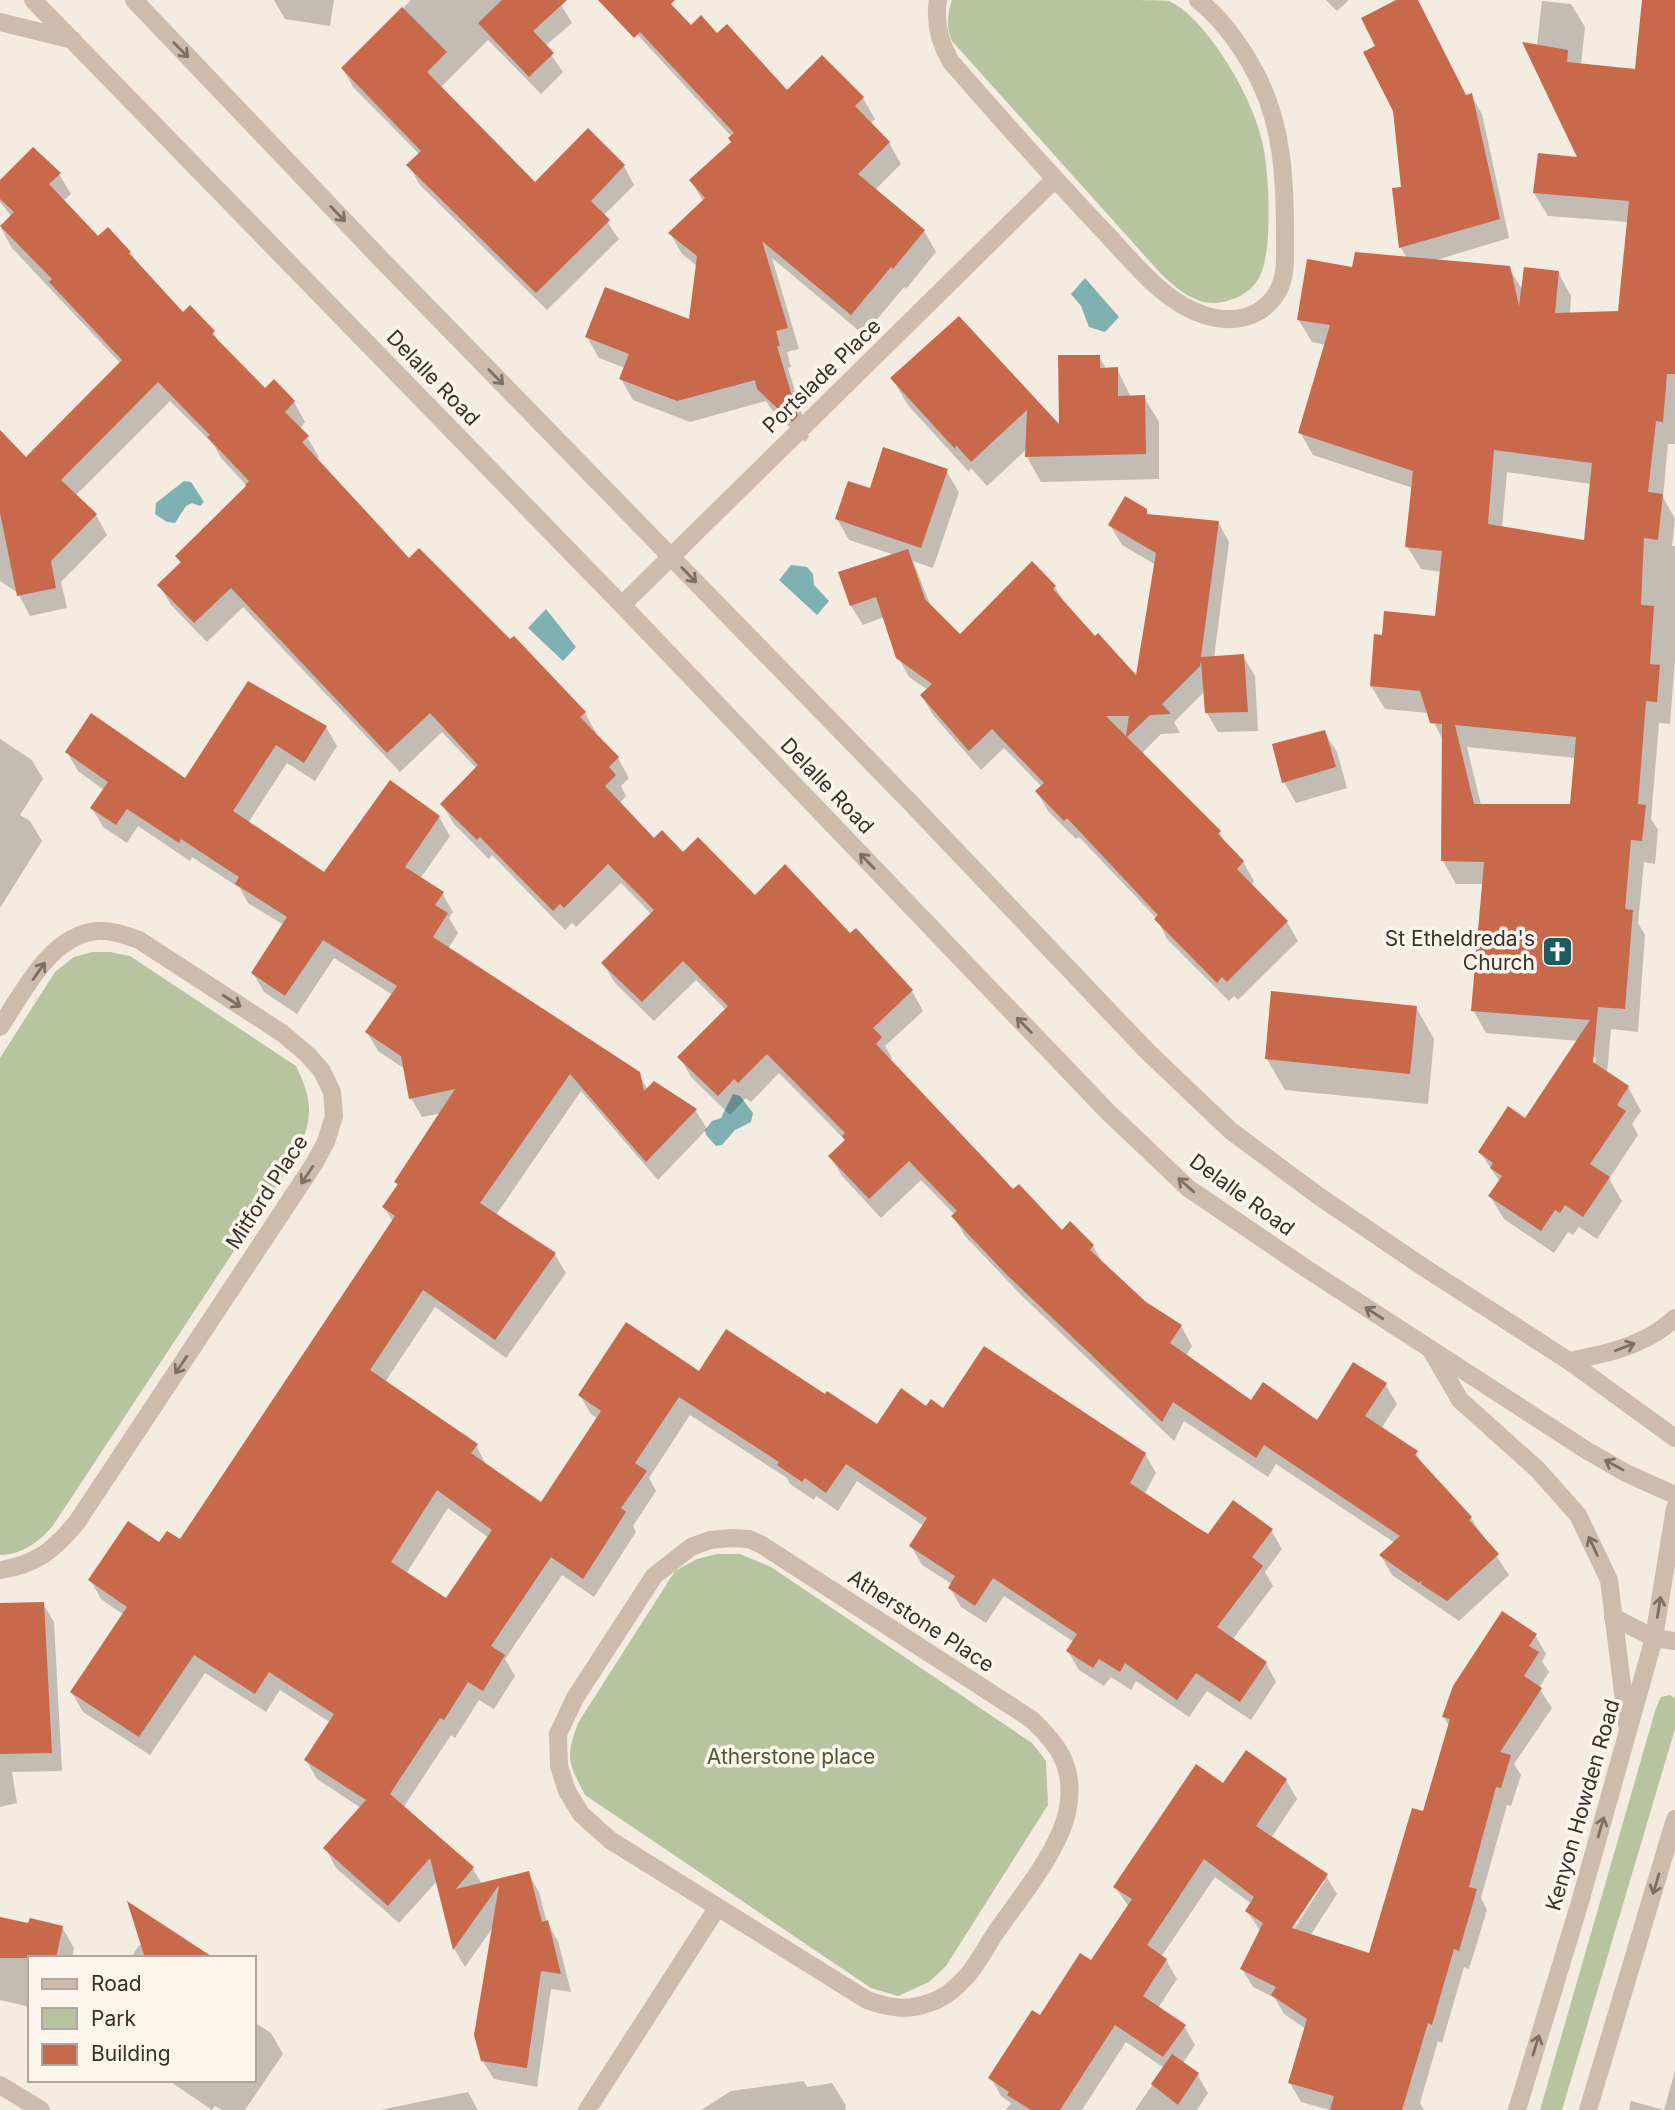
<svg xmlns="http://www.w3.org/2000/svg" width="1675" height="2110" font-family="Inter,sans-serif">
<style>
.green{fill:#b8c4a0}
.water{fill:#7fb0b2}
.shadow{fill:#0003;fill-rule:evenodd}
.building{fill:#c8694b;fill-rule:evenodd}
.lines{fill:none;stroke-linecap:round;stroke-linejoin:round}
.minor{stroke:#cdbbac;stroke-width:18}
.tertiary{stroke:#cdbbac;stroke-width:18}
.oneway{stroke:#7d6f65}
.labels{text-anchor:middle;stroke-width:7;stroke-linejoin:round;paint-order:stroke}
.street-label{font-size:21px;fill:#3b302b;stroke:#fbf5ee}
.poi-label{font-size:21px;fill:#3b302b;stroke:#fbf5ee;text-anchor:end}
.park-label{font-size:21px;fill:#4a5a2e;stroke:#fbf5ee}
</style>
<rect width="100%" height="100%" fill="#f4ebe1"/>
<path class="green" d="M952 0C1007 0 1061 0 1116 0 1130 0 1158 0 1169 1 1186 9 1201 26 1212 41 1234 70 1255 109 1263 145 1269 175 1273 249 1260 276 1253 290 1241 297 1227 301 1200 309 1181 292 1162 275L952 41C946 27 947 15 952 0Z
M92 952H110L130 956 296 1066C316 1107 312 1123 292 1163L52 1527C37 1543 23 1554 0 1555V1058L55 972 74 957Z
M717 1554H740L771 1567 1032 1743 1046 1761 1048 1805 946 1966 929 1982 898 1996 871 1988 585 1795C568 1761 565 1760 578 1723L675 1571 697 1559Z
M1670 1695 1675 1698V1729L1562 2110H1540L1656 1708 1661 1697Z"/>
<path class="water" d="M1085 278 1119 317 1105 332 1089 327 1081 306 1071 294Z
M184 481 191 482 204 502 200 506 192 503 186 506 175 523 167 522 155 514 156 503Z
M791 565 807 567 813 574 814 585 829 601 817 615 779 580Z
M546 609 576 647 563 661 528 628Z
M733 1094 740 1096 753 1113 751 1122 735 1130 722 1145 716 1146 706 1135 705 1130 712 1121 721 1118Z"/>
<path class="shadow" d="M274 0H334L330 26 285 19Z
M411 0H558L572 23 545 46 563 72 541 94 488 40 440 88 535 185 588 130 624 166 634 185 603 216 619 239 547 310 419 184 409 165 420 155 353 87 343 69Z
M634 0H664L691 28 717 35 787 92 863 98 875 119 870 124 889 143 901 164 875 190 924 231 936 252 906 289 904 287 864 335 772 258 799 349 787 352 791 367 788 368 809 437 805 442 772 410 766 401 690 422 633 400 621 379 625 368 599 358 587 337 691 322 697 266 682 254 670 233 703 201 691 181 732 142V137L635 32Z
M1326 0H1349L1337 11Z
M1400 0H1413L1466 96 1471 95 1482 114 1509 238 1433 261 1509 268 1523 291 1558 272 1571 296 1570 314 1620 313 1629 222 1548 216 1534 193 1580 159 1535 61 1542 1 1571 4 1585 27 1581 65 1637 70 1643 0H1675V444H1668L1663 497 1675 519 1672 546H1675V659L1670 724 1659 723 1651 819 1658 830 1655 864 1644 862 1638 923 1645 935 1638 1032 1611 1029 1607 1073 1628 1087 1641 1111 1632 1124 1638 1135 1609 1179 1622 1201 1597 1239 1579 1227 1573 1235 1568 1232 1554 1253 1504 1219 1490 1196 1500 1182 1480 1152 1526 1120 1578 1041 1486 1033 1473 1010 1484 884H1456L1443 861 1444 742 1429 713 1385 709 1371 686 1384 637 1437 618 1442 572 1421 569 1407 546 1413 488 1313 455 1300 432 1326 345 1312 342 1298 319 1354 269 1407 258 1401 248 1394 189 1403 188 1394 110 1377 47ZM1507 472 1591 484 1585 542 1502 528ZM1467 747 1576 758 1572 806 1481 805ZM1596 1056 1594 1071 1592 1060Z
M59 174 71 194 63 201 98 238 108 229 183 314 213 332 221 345 265 390 274 381 294 402 305 422 299 429 307 437 319 457 316 460 409 560 585 713 596 733 594 734 618 758 629 778 621 786 626 796 619 804 654 840 683 855 755 897 850 936 856 930 912 991 923 1011 885 1046 892 1058 890 1061 1013 1191 1062 1232 1093 1246 1104 1265 1145 1304 1181 1326 1192 1346 1186 1356 1251 1403 1318 1422 1385 1384 1397 1404 1381 1429 1416 1453 1427 1471 1471 1518 1509 1575 1459 1621 1392 1575 1381 1556 1395 1543 1276 1464 1268 1477 1184 1421 1174 1441 1021 1295 965 1236 953 1216 955 1215 921 1180 881 1218 842 1176 830 1156 846 1141 779 1073 751 1102 746 1098 730 1115 691 1077 680 1057 726 1010 696 980 654 1021 615 983 603 963 652 915 621 883 576 927 572 923 565 930 492 855 489 859 454 824 442 804 477 769 442 732 400 772 243 607 207 642 171 605 159 585 181 564 177 556 248 487 221 458 214 445 170 401 75 496 96 515 107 535 61 582 67 608 30 616 18 593 0 581V433L26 460 121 364 12 248 1 228 12 217 0 202V183Z
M959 318 1061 429 1099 356 1106 369H1117L1131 397H1144L1159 422V479L1041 482 1027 457V449L987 486 971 468 969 472 907 404 893 379Z
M946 471 959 492 933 568 913 561 931 607 960 637 1055 587 1067 607 1137 679 1156 565 1122 545 1110 525 1145 511 1149 516 1218 522 1229 542 1214 658 1243 656 1255 676 1258 731 1218 732 1207 713 1205 691 1174 722 1180 733 1161 734 1141 754 1219 832 1228 847 1243 862 1254 881 1251 885 1287 922 1298 941 1238 1000 1234 996 1229 1001 1167 939 1157 919 1079 837 1076 839 1048 811 1037 792 1042 787 1004 748 981 770 933 715 922 696 928 690 909 677 898 657 884 617 863 625 851 606 840 573 895 555 849 540 837 519 871 490Z
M249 683 326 727 337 746 315 781 287 763 248 823 324 874 439 817 450 836 420 879 442 893 453 912 449 918 458 933 448 949 638 1073 648 1090 654 1083 696 1111 707 1129 658 1180 581 1091 496 1215 555 1255 566 1273 506 1358 435 1307 385 1382 476 1445 486 1465 541 1504 598 1419 591 1414 580 1395 699 1373 825 1396 877 1426 927 1409 944 1410 1145 1454 1156 1473 1144 1495 1209 1536 1271 1530 1282 1549 1265 1572 1273 1586 1232 1640 1266 1663 1276 1682 1251 1720 1207 1691 1189 1717 1136 1681 1131 1690 1111 1677 1104 1686 1079 1670 1068 1651 1074 1642 1004 1596 986 1623 961 1607 950 1588 952 1584 922 1565 911 1546 924 1526 857 1481 838 1511 816 1496 814 1500 790 1484 787 1478 690 1415 649 1478 656 1491 633 1526 636 1532 594 1597 562 1575 505 1659 515 1676 494 1709 479 1700 455 1738 451 1735 403 1808 473 1869 482 1884 528 1873 539 1892 547 1923 558 1941 571 1992 551 1989 537 2087 494 2079 482 2060 494 1926 465 1967 455 1950 438 1880 399 1923 336 1868 326 1849 361 1808 317 1779 306 1760 331 1723 280 1690 266 1712 205 1673 150 1755 83 1712 72 1693 124 1615 101 1599 91 1581 160 1545 180 1542 393 1222 384 1207 399 1186 396 1182 442 1113 422 1117 411 1098 405 1069 378 1051 367 1032 393 995 334 958 297 1014 264 992 253 973 284 925 248 903 240 888 192 857 190 861 138 826 127 843 103 827 92 808 104 790 78 771 67 752 185 780ZM448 1508 489 1538 446 1600 406 1574Z
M1324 732 1337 752 1347 788 1296 803 1284 782Z
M0 739 32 760 43 779 20 815 30 821 42 841 0 908Z
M1416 1007 1434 1039 1428 1104 1285 1090 1267 1059Z
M43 1604 54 1622 62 1771 12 1772 17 1803 0 1807V1605Z
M1535 1635 1546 1654 1542 1661 1549 1672 1539 1688 1552 1708 1514 1764 1521 1775 1511 1806 1507 1805 1481 1898 1487 1910 1469 1969 1464 1967 1442 2043 1438 2041 1420 2103 1424 2110H1330L1301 2102 1290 2083 1306 2029 1284 2014 1275 1998 1253 1987 1242 1969 1261 1932 1247 1911 1252 1904 1215 1877 1161 1957 1166 1960 1177 1979 1158 2008 1184 2026 1195 2045 1183 2063 1197 2074 1208 2093 1197 2110H1135L1164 2068 1126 2042 1082 2110H1006L1011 2103 1001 2096 991 2078 1040 2017 1092 1963 1129 1907 1115 1887 1223 1785 1286 1780 1297 1799 1271 1838 1326 1876 1337 1894 1310 1936 1370 1955 1424 1813 1449 1726 1444 1717ZM1321 1881H1325L1289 1937 1286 1935Z
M0 1919 30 1925 62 1927 74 1948 72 1958H30V2007L0 2000Z
M139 1945 143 1946 205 1958H131Z
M254 2022 271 2033 283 2054 245 2110H222L215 2106 212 2110 168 2080H254Z
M1675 2071V2110H1664Z
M804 2081 807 2087 832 2083 845 2104 846 2110H701L731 2091Z
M468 2092 478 2110H380Z
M1631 2101 1664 2110H1629Z"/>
<path class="building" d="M502 0H567L533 31 554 53 529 77 478 23Z
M598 0H675L671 4 691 25 701 15 717 33 727 24 787 90 822 55 864 97 855 106 890 142 858 174 925 230 893 269 891 267 851 315 762 241 788 328 776 331 780 346H777L798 416 792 422 757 389 755 380 677 401 619 379 629 354 585 337 605 287 689 319 697 256 668 233 705 198 689 180 731 142 728 138 734 133 640 32 634 38Z
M1396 0H1418L1466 95 1472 93 1500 219 1399 248 1392 188 1401 187 1393 111 1363 52 1375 46 1361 18Z
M1642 0H1675V374H1667L1663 422 1656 421 1648 492 1663 494 1658 540 1644 538 1641 605 1654 606 1650 664 1660 665 1657 702 1646 701 1638 804 1646 805 1642 841 1631 840 1625 909 1633 910 1625 1009 1598 1007 1593 1062 1629 1086 1617 1105 1626 1111 1590 1164 1610 1177 1583 1217 1565 1205 1560 1213 1555 1210 1541 1231 1488 1196 1502 1176 1490 1168 1493 1163 1478 1152 1508 1106 1525 1118 1590 1020 1471 1011 1484 862 1441 861 1442 724 1430 723 1420 691 1370 686 1374 634 1382 635 1384 611 1435 616 1442 551 1405 547 1413 471 1298 433 1330 325 1297 320 1307 259 1352 267 1355 252 1510 266 1519 306 1524 267 1559 271 1555 313 1618 311 1629 201 1533 193 1538 153 1577 157 1522 42 1568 50 1567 62 1635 69ZM1494 450 1592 463 1584 540 1488 524ZM1455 725 1576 737 1570 804H1474Z
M402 7 447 52 427 72 535 182 588 128 625 165 591 201 610 220 536 293 406 165 421 151 341 68Z
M33 147 61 173 49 184 98 236 108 227 131 252 129 253 183 312 190 305 215 331 212 334 265 388 274 379 295 401 285 412 309 436 302 442 409 558 419 548 510 639 514 636 586 712 580 717 619 757 609 767 616 775 605 786 654 838 662 830 683 852 698 837 755 895 785 864 850 933 856 928 913 990 873 1028 882 1037 876 1044 1013 1189 1019 1184 1062 1230 1070 1221 1094 1245 1090 1250 1146 1302 1182 1325 1170 1343 1251 1400 1263 1382 1317 1420 1353 1362 1387 1383 1365 1416 1418 1451 1415 1455 1472 1517 1469 1520 1499 1554 1447 1601 1421 1584 1422 1581 1419 1583 1379 1555 1400 1536 1264 1445 1256 1458 1173 1402 1162 1422 1007 1275 951 1216 957 1211 909 1161 869 1199 828 1156 845 1140 842 1136 845 1133 767 1054 738 1083 734 1079 718 1096 677 1057 728 1006 683 961 642 1002 601 963 654 910 608 864 564 908 560 904 553 911 480 837 477 840 440 804 478 765 430 713 387 753 231 588 194 623 157 585 181 562 175 556 246 486 245 485 249 481 207 437 210 435 158 382 61 480 97 514 51 561 56 588 17 596 0 513V430L26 457 122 360 49 282 52 279 0 226 14 212 0 199V180Z
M959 316 1059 424 1058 355H1100V368L1118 367V396L1145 395 1146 454 1025 457 1027 410 971 462 956 445 955 449 890 378Z
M883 447 948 469 921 548 835 519 848 481 870 488Z
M1125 496 1147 509V516V514L1219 521 1201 657 1244 654 1248 712 1205 713 1201 661 1200 666 1162 704 1171 714 1150 715 1127 737 1221 831 1218 834 1244 861 1237 869 1288 921 1227 982 1222 977 1217 983 1154 919 1158 915 1067 818 1064 821 1035 791 1044 783 992 729 969 751 920 695 932 684 896 658 876 597 850 606 838 572 908 549 925 599 960 634 1032 561 1056 586 1053 589 1095 636 1098 633 1136 675 1156 553 1108 525ZM1106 716H1129L1126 736Z
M248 681 327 726 304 763 276 745 233 811 324 872 390 780 440 816 405 867 444 892 435 905 448 913 433 937 640 1072 644 1091 654 1081 697 1109 646 1162 570 1074 480 1203 556 1253 495 1340 423 1290 370 1370 478 1444 471 1453 541 1502 601 1411 578 1395 626 1322 699 1371 726 1329 825 1394 827 1391 877 1424 901 1388 926 1406 931 1399 943 1408 984 1346 1146 1453 1130 1483 1198 1528 1208 1534 1233 1500 1273 1529 1252 1557 1263 1566 1217 1627 1267 1662 1240 1702 1196 1673 1177 1700 1125 1663 1120 1672 1099 1659 1093 1668 1066 1651 1077 1634 993 1578 975 1606 948 1588 955 1576 909 1546 927 1518 846 1464 826 1493 805 1478 802 1482 777 1465 779 1462 679 1397 635 1463 647 1471 621 1508 626 1512 583 1579 551 1557 491 1646 505 1655 483 1691 468 1682 444 1720 440 1718 390 1794 474 1867 456 1889 529 1871 542 1922 548 1920 561 1974 541 1971 527 2068 481 2061 474 2035 499 1885 453 1950 430 1858 388 1906 323 1848 366 1800 304 1760 334 1714 269 1672 255 1694 194 1655 139 1737 70 1692 127 1607 88 1580 128 1521 159 1542 167 1531 180 1539 395 1216 382 1207 398 1184 394 1182 455 1089 409 1099 401 1056 365 1032 397 986 323 940 285 996 251 973 287 917 235 884 239 877 181 839 179 843 127 809 116 825 90 808 108 782 65 752 91 713 185 778ZM437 1490 492 1530 446 1598 391 1562Z
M1325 730 1336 767 1282 783 1272 744Z
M1271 991 1417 1006 1410 1074 1265 1059Z
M44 1602 52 1753 0 1754V1603Z
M1502 1611 1537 1634 1529 1646 1539 1652 1524 1676 1542 1688 1500 1752 1511 1755 1501 1788 1496 1787 1469 1887 1477 1889 1459 1951 1454 1949 1432 2025 1428 2023 1402 2110H1330L1334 2096 1288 2083 1307 2019 1271 1995 1276 1987 1240 1969 1263 1923 1245 1911 1254 1897 1204 1859 1147 1945 1167 1959 1143 1996 1186 2025 1163 2057 1115 2025 1060 2110H1031L1007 2095 1009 2092 988 2078 1032 2010 1040 2015 1080 1953 1091 1960 1132 1899 1113 1887 1196 1764 1223 1783 1246 1750 1287 1779 1256 1826 1328 1874 1292 1928 1369 1953 1412 1808 1423 1811 1450 1719 1442 1717 1453 1686Z
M127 1901 214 1958H145Z
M0 1917 28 1923 30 1918 63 1926 56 1958H0Z
M1172 2054 1199 2073 1178 2105 1151 2084Z"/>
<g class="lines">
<path class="minor" d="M33 0 622 605 1107 1111 1188 1188 1307 1269 1586 1450 1626 1473 1675 1495
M134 0 377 255 906 798 1148 1052 1231 1131 1320 1197 1423 1267 1569 1361 1675 1438
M938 0C934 23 940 43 951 62 1000 118 1049 173 1100 227 1130 258 1162 302 1204 315 1233 324 1262 319 1278 291 1287 275 1285 252 1285 234 1285 184 1283 131 1261 84 1247 54 1224 20 1198 0
M0 22 73 40
M622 605 1055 179
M0 1027C23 993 50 935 97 931 112 930 125 935 139 940L282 1033 308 1055 322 1071 332 1092 334 1116 326 1142 314 1164 77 1522C55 1549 36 1565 0 1570
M732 1538 749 1539 762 1545 1031 1719C1058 1744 1075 1767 1068 1807 1062 1848 1018 1900 994 1935 985 1949 976 1967 964 1979 955 1989 942 1999 929 2003 907 2011 889 2008 867 2000L610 1840 581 1814 567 1791 559 1766 558 1734 575 1698 654 1576 691 1547 710 1540Z
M1613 1617 1654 1638 1675 1641
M0 2085 41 2110
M587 2110 717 1908"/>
<path class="tertiary" d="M1431 1350 1460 1400 1538 1470 1578 1515 1609 1580 1627 1725
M1569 1361C1606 1354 1647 1345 1675 1318
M1517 2110 1580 1902 1654 1638 1675 1508
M1588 2110 1675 1819"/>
</g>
<defs><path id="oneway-shaft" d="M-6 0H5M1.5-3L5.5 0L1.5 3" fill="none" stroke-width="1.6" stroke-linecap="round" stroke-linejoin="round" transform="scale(1.75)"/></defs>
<g class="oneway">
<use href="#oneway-shaft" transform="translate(181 50) rotate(46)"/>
<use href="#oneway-shaft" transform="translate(338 214) rotate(46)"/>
<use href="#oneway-shaft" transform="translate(496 377) rotate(46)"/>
<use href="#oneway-shaft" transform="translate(689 575) rotate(46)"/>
<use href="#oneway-shaft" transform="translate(867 861) rotate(-134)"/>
<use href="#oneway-shaft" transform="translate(39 971) rotate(-55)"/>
<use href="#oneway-shaft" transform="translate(232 1001) rotate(33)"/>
<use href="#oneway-shaft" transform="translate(1024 1025) rotate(-134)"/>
<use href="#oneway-shaft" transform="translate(307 1175) rotate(124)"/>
<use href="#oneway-shaft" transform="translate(1186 1185) rotate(-139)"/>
<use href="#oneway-shaft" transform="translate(1374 1313) rotate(-147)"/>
<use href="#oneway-shaft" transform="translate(1625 1347) rotate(-21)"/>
<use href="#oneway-shaft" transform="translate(181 1365) rotate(124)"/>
<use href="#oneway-shaft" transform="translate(1614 1465) rotate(-151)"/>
<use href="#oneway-shaft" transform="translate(1593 1546) rotate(-115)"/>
<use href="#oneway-shaft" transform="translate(1659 1607) rotate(-81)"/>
<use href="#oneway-shaft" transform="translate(1601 1827) rotate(-74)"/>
<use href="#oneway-shaft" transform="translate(1656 1884) rotate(107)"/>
<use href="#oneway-shaft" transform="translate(1536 2045) rotate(-73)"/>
</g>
<defs>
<symbol id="church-square" viewBox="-11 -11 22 22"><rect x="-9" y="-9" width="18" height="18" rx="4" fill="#1f5a5e" stroke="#fbf5ee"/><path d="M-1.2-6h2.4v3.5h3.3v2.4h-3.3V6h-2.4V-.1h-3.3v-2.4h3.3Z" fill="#fff"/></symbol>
</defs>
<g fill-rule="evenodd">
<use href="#church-square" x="1540" y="934" width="35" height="35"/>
</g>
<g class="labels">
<g class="street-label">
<text transform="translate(822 376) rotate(-44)" y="7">Portslade Place</text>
<text transform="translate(433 378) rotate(46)" y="7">Delalle Road</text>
<text transform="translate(827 786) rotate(46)" y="7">Delalle Road</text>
<text transform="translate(267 1192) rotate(-57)" y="7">Mitford Place</text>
<text transform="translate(1242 1195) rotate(36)" y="7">Delalle Road</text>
<text transform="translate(921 1621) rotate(33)" y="7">Atherstone Place</text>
<text transform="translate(1583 1805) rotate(-74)" y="7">Kenyon Howden Road</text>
</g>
<g class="poi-label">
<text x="1535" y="946">St Etheldreda's<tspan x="1535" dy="24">Church</tspan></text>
</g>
<g class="park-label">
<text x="791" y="1764">Atherstone place</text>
</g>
</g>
<rect x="28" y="1956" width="228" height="126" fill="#fbf5ee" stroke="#aea6a0" stroke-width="2"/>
<rect x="42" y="1979" width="35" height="10" fill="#cdbbac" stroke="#aea6a0" stroke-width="2"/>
<text x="91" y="1991" font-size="21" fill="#3b302b">Road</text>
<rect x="42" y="2008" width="35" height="21" fill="#b8c4a0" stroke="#aea6a0" stroke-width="2"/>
<text x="91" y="2026" font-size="21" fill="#3b302b">Park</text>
<rect x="42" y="2044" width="35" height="21" fill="#c8694b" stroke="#aea6a0" stroke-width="2"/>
<text x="91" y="2061" font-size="21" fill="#3b302b">Building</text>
</svg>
